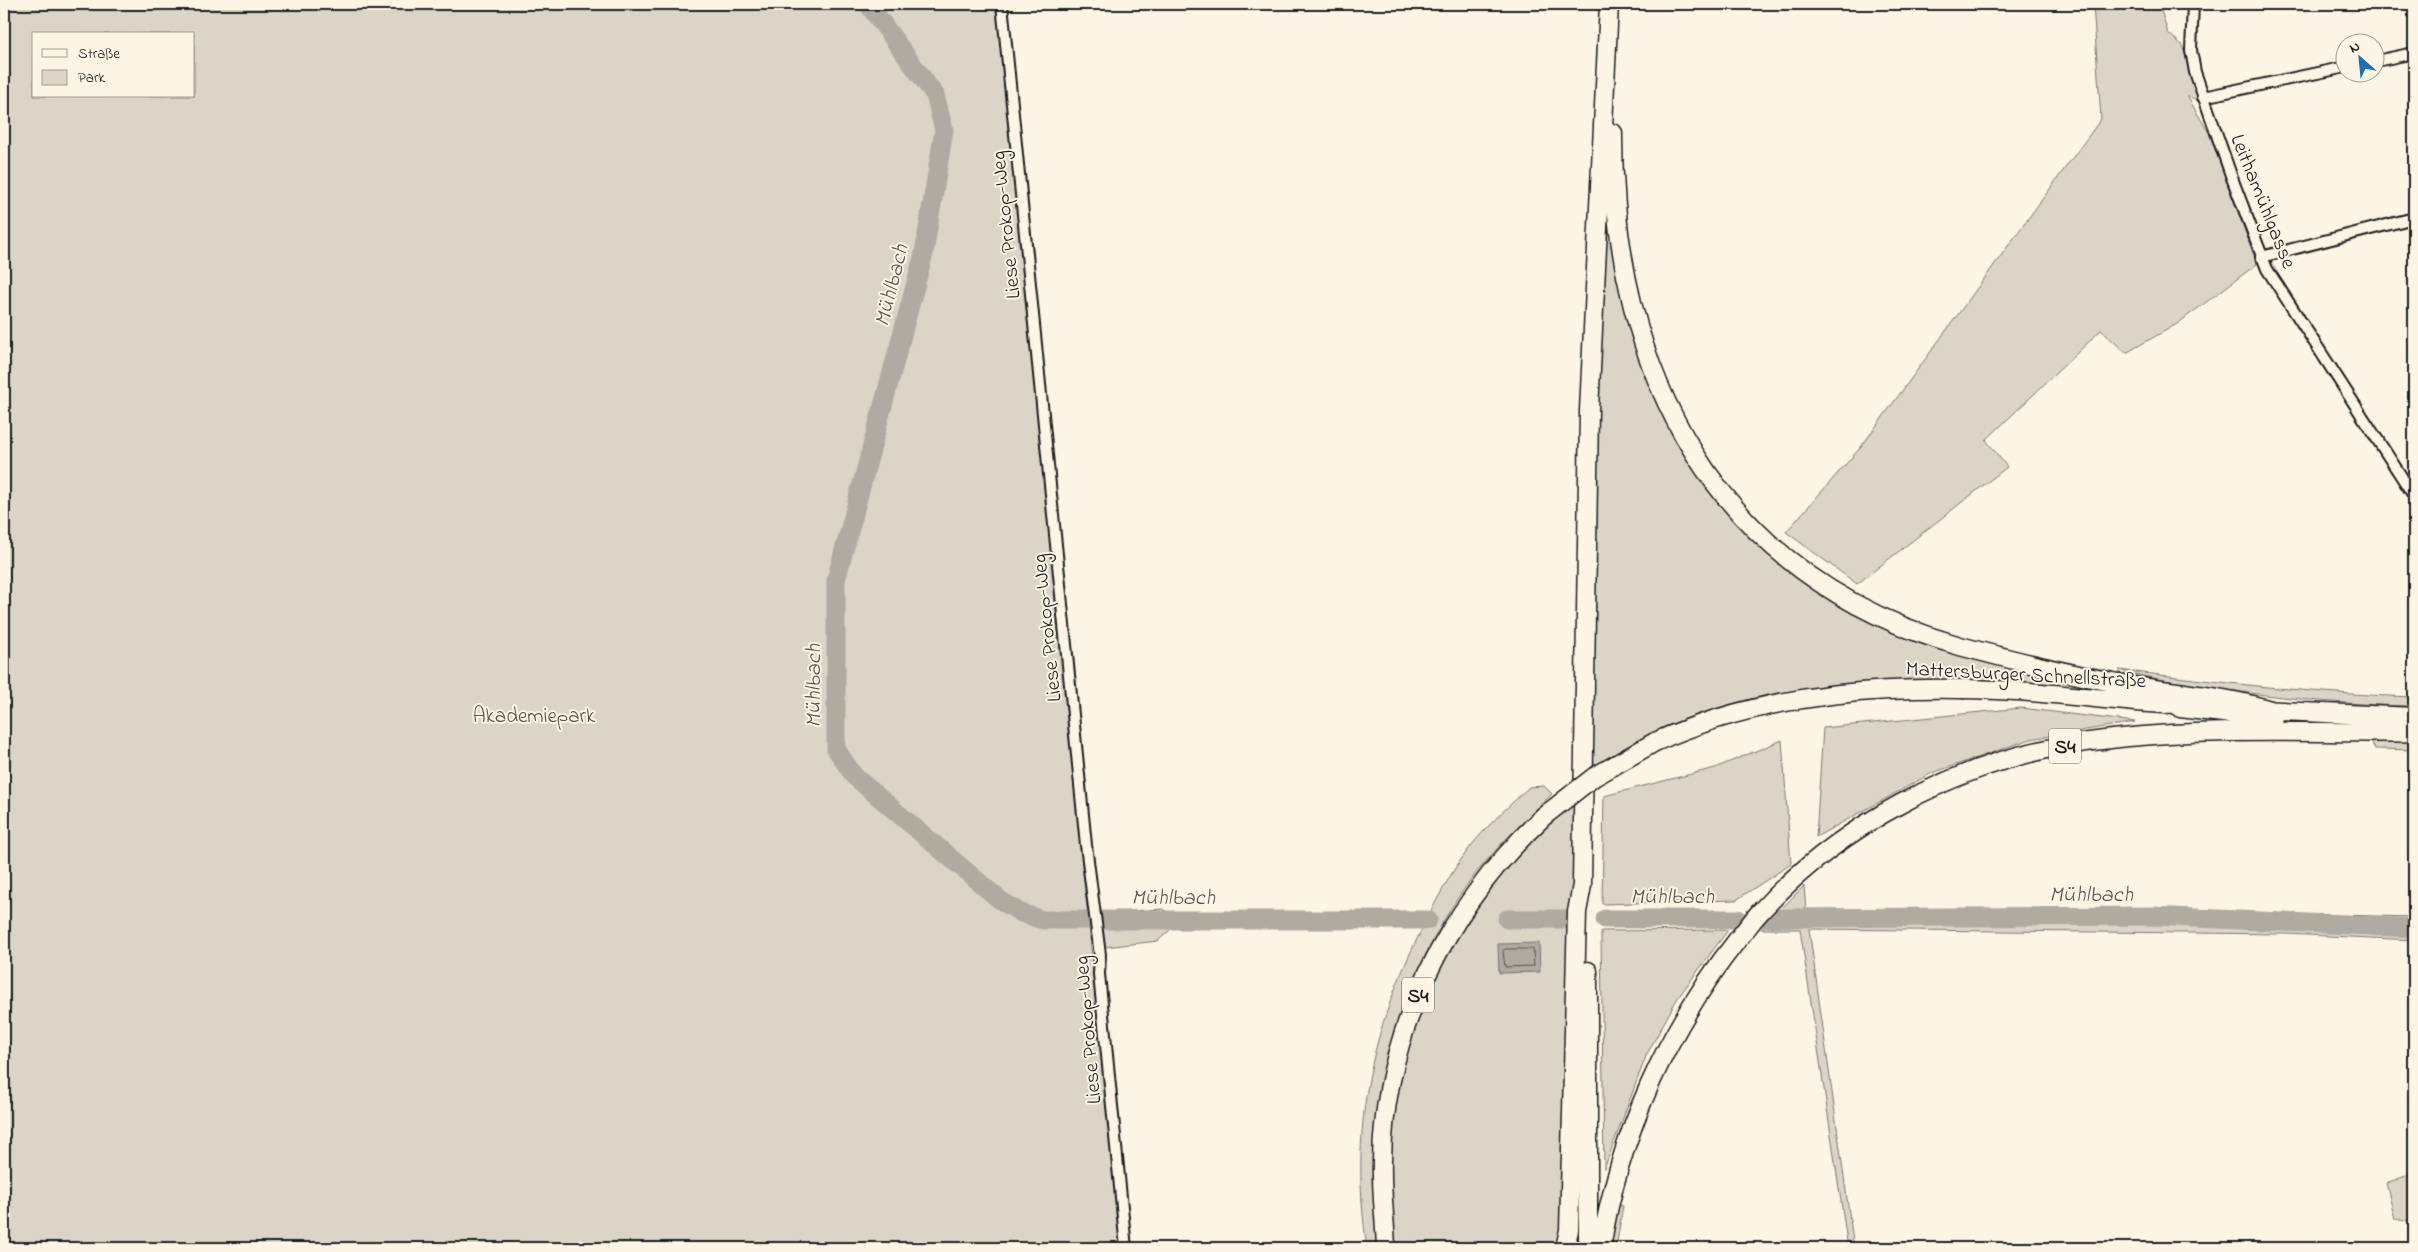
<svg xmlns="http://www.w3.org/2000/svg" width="2418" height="1252" font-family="'Indie Flower',sans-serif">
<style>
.green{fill:#dbd5c8;stroke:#7c7872;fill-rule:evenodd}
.water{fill:#b0aba1;stroke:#75726c}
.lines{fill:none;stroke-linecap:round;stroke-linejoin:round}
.shore{stroke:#575551;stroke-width:1}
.river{stroke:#b0aba1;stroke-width:19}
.minor-casing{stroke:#1c1c1c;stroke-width:14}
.trunk-casing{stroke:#1c1c1c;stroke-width:21}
.minor{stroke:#fcf5e5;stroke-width:10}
.trunk{stroke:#fcf5e5;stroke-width:18}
.trunk-bridge-casing{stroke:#1c1c1c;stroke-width:21;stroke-linecap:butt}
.trunk-bridge{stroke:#fcf5e5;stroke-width:18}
.labels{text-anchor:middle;stroke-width:4;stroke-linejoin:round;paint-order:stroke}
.shield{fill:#fcf5e5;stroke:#5f5d58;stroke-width:1}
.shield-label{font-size:20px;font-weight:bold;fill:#1c1c1c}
.street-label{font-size:21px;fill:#1c1c1c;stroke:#fcf5e5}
.park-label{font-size:21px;fill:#555450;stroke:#fcf5e5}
.water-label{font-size:22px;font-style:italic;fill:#575551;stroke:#fcf5e5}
</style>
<rect width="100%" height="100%" fill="#fcf5e5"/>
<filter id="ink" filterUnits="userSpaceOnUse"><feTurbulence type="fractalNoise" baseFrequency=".02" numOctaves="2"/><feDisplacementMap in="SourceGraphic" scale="10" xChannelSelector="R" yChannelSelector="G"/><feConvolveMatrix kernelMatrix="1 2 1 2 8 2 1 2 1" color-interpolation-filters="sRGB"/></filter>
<g filter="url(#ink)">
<path class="green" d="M4 4H997L1121 1248H4ZM34 34H194V96H34Z
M2093 4H2159L2168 33 2182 45 2199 102 2187 96 2209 133 2257 264 2177 324 2126 353 2101 330 1986 440 2007 467 1857 584 1786 532 1861 447 2101 119Z
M1617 219 1667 407 1774 549 1891 621 2087 676 2083 696 1810 697 1655 742 1650 733 1582 773 1598 221Z
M2119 670C2217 682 2315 694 2414 697V706C2352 705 2290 699 2228 690 2191 685 2155 680 2119 670Z
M2021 708 2135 722 2031 739 1932 773 1816 837 1823 728Z
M2414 739V750L2375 749 2370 740Z
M1782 740 1791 864 1736 900 1602 904 1604 796 1715 768Z
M1544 786 1552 794C1516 828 1478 865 1452 907 1387 1012 1363 1127 1378 1248H1367C1350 1134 1368 1038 1419 935 1435 902 1452 869 1475 841 1491 822 1511 804 1529 787Z
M1582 797 1571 1248H1386L1387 1107 1434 958 1544 816 1550 823Z
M1804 886 1806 911 2221 912 2414 917V940L2285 934 1809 929 1854 1248H1848L1800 929H1761Z
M1164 909 1172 918 1173 927 1158 941 1105 947 1099 913Z
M1728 930 1677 999 1646 1056 1604 1169 1601 931Z
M2414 1173V1223L2395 1219 2386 1183Z
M1616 1204 1623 1206 1616 1248H1607Z"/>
<path class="water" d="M1539 943 1540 972 1499 973 1498 944Z"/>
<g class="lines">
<path class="shore" d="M1506 949H1533L1534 966 1505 967 1503 951Z"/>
<path class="river" d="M868 4 935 95 944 130 924 253 836 580V749L854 776 1000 900 1021 913 1043 920H1428
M1767 918 2151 916 2414 928
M1507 919H1565
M1605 919H1738"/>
<defs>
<path id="minor" d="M1002 4 1086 845 1100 955 1099 974 1126 1248
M2193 4 2191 50 2195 72 2232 178 2267 269 2414 496
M2376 61 2414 53
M2203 97 2346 67
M2261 257 2414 218"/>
<path id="trunk" d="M1613 133C1612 373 1716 577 1960 646 2016 661 2073 675 2129 685 2177 693 2225 696 2271 710
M2180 708 2274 719
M2260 710 2414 717
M1655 742C1769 691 1893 684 2016 691 2065 694 2115 701 2164 704 2174 704 2184 702 2194 703
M1386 1248C1385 1219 1381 1190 1382 1161 1384 1029 1449 905 1544 816
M1565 1248 1569 1230 1577 912 1582 885 1589 410 1609 4
M1588 1248V971
M1601 1248C1619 1135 1667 1029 1738 939 1746 930 1753 919 1762 910 1839 826 1956 764 2068 745 2152 731 2237 731 2322 732 2353 732 2384 733 2414 732"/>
</defs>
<use href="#minor" class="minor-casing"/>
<use href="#trunk" class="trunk-casing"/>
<use href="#minor" class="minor"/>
<use href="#trunk" class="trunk"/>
<defs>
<path id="trunk-bridge" d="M1544 816 1594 777 1655 742"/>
</defs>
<use href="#trunk-bridge" class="trunk-bridge-casing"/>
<use href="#trunk-bridge" class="trunk-bridge"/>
</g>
</g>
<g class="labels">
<g class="shield">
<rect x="2049" y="728.5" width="32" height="35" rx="4"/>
<rect x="1402" y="977.5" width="32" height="35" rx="4"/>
</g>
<g class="shield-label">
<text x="2065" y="753">S4</text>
<text x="1418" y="1002">S4</text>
</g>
<g class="street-label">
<text transform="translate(2264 201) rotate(68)" y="7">Leithamühlgasse</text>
<text transform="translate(1005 225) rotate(-96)" y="7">Liese Prokop-Weg</text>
<text transform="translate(1046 628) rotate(-96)" y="7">Liese Prokop-Weg</text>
<text transform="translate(2026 674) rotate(3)" y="7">Mattersburger Schnellstraße</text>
<text transform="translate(1087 1030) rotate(-95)" y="7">Liese Prokop-Weg</text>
</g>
<g class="park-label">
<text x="534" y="722">Akademiepark</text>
</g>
<g class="water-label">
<text transform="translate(890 285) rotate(-76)" y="8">Mühlbach</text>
<text transform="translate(812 686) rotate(-90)" y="8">Mühlbach</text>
<text x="2091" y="901">Mühlbach</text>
<text x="1672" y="903">Mühlbach</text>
<text x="1173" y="904">Mühlbach</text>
</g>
</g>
<rect width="2418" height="1252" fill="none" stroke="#fcf5e5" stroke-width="20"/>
<rect x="10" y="10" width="2398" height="1232" fill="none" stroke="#1c1c1c" stroke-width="2" filter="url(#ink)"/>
<rect x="32" y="32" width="162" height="65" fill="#fcf5e5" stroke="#a29e95"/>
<rect x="42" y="49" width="25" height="8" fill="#fcf5e5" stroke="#a29e95"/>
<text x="78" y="58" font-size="15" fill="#1c1c1c">Straße</text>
<rect x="42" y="70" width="25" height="15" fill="#dbd5c8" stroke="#a29e95"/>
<text x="78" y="82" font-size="15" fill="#1c1c1c">Park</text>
<g transform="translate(2360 58) rotate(333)"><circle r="24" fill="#fcf5e5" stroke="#a29e95"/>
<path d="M0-4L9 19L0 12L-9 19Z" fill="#1f6fb2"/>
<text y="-8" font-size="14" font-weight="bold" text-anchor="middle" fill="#1c1c1c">N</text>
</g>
</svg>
